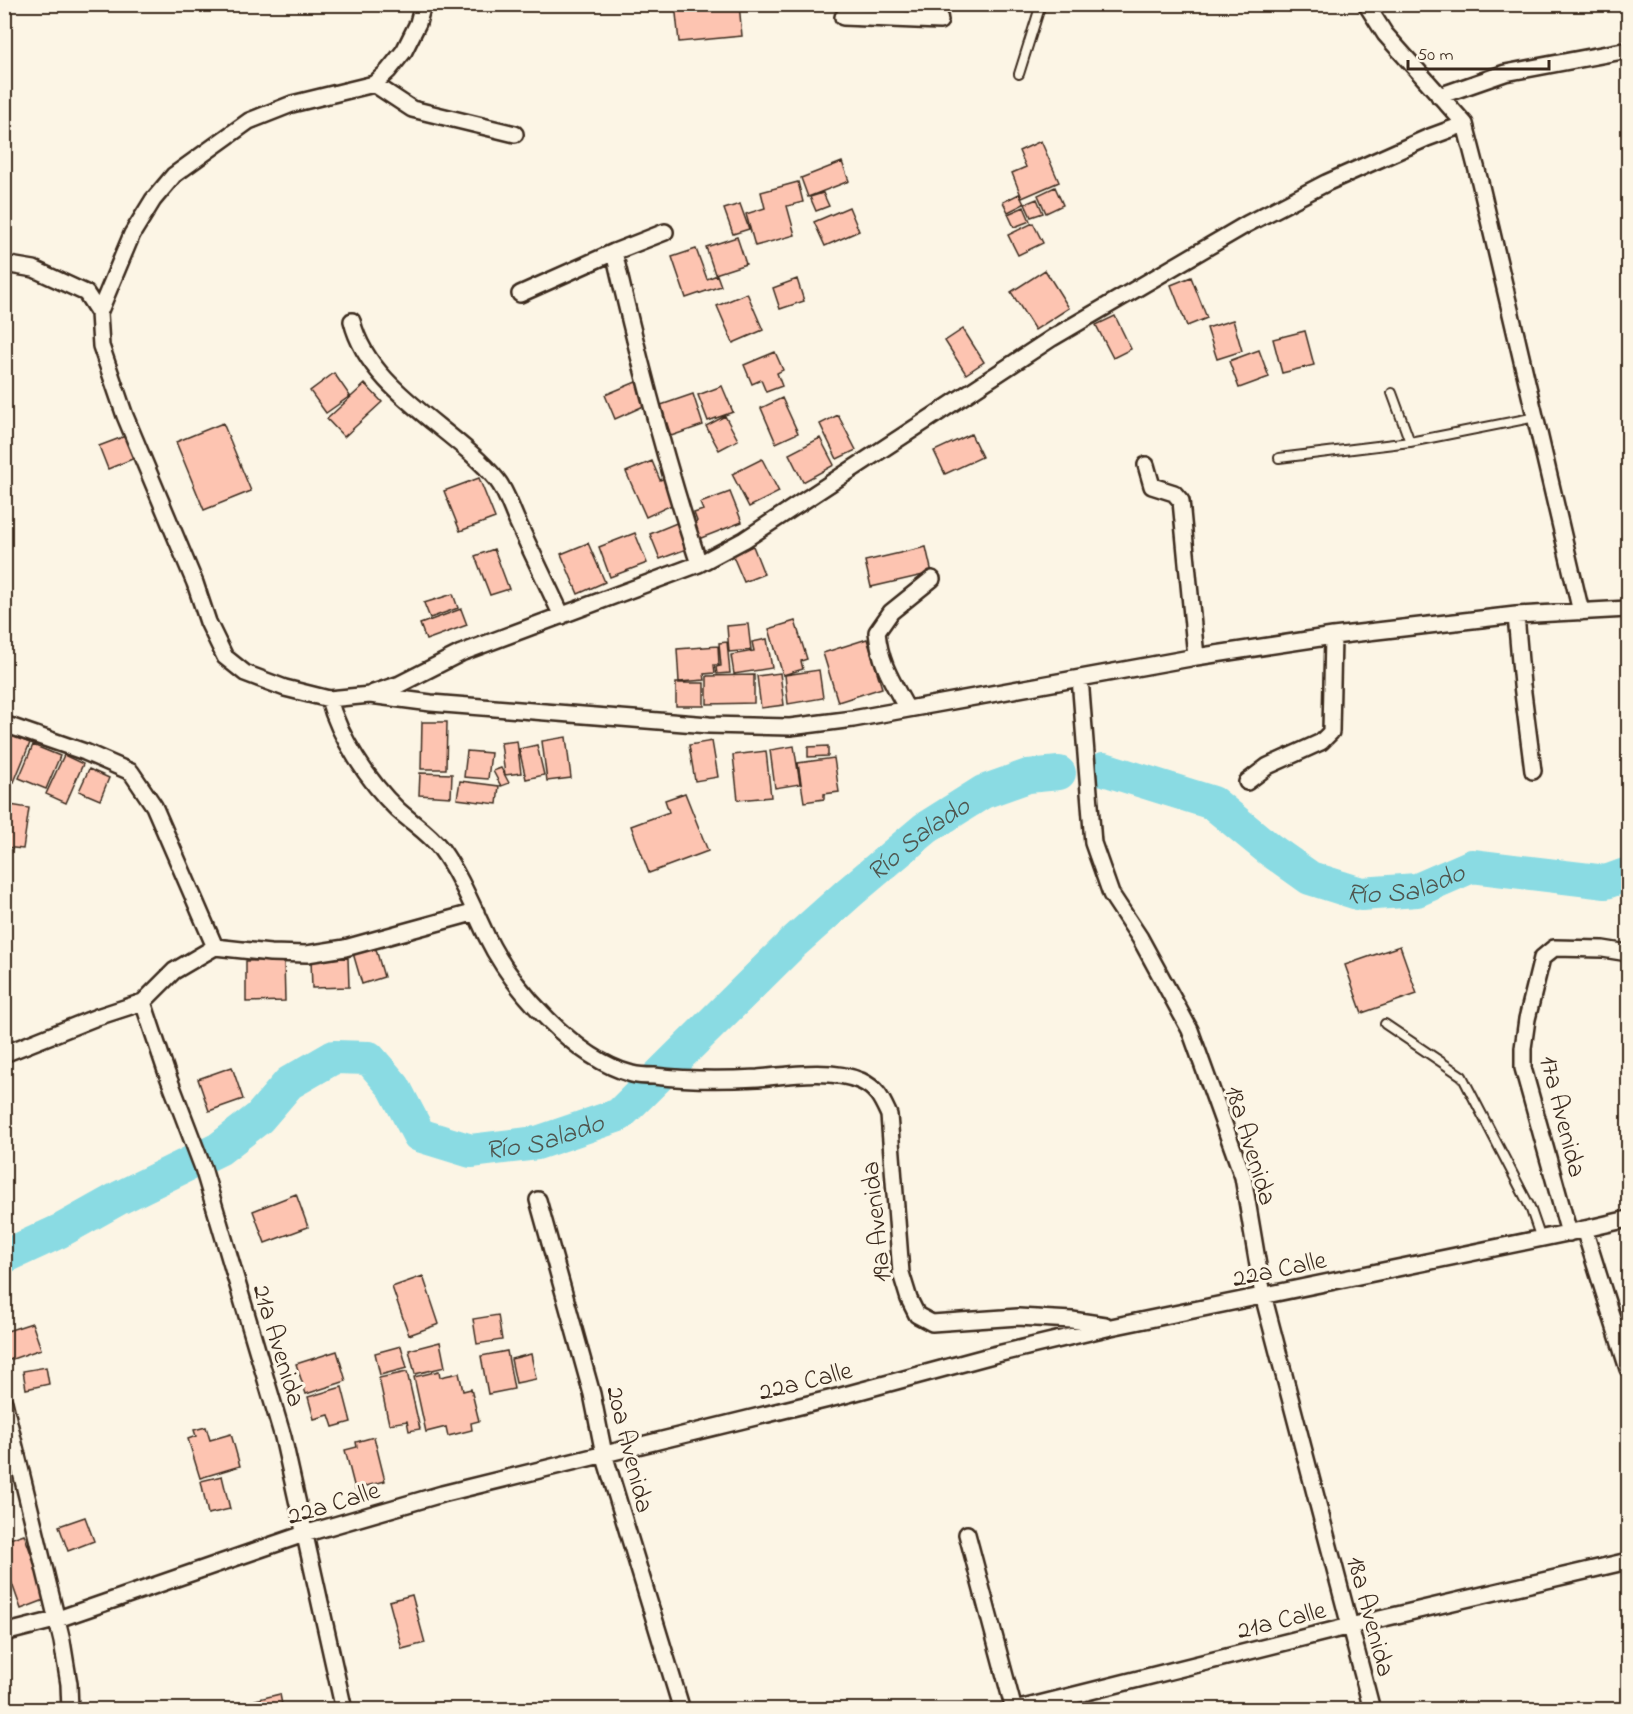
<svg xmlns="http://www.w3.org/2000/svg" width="1633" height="1714" font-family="'Indie Flower',sans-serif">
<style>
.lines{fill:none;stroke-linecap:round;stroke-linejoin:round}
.river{stroke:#8adbe3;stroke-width:34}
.building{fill:#fdc4b1;stroke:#3b2a1e;stroke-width:1.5}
.service-casing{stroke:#3b2a1e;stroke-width:12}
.minor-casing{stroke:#3b2a1e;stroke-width:20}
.service{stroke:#fcf5e5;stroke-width:8}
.minor{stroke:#fcf5e5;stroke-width:15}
.labels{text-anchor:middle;stroke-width:6;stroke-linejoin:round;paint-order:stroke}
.street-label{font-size:26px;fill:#3b2a1e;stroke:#fcf5e5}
.water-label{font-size:27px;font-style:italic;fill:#4f564f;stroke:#fcf5e5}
</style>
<rect width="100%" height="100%" fill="#fcf5e5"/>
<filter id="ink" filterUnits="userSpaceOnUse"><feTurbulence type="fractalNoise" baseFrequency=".0167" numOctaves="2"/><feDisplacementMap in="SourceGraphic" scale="12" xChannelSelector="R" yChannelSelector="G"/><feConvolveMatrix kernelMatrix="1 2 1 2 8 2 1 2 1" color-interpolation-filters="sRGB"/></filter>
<g filter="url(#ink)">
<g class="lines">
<g class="river">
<path id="s1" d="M1104 769 1213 803 1269 849 1310 878 1361 894 1417 890 1472 866 1606 882 1628 874"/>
<path id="s2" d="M6 1256 60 1231 119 1198 219 1149 259 1118 289 1083 334 1057 369 1058 394 1087 419 1135 471 1151 537 1143 619 1115 794 942 850 892 926 828 983 792 1028 776 1059 773"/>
</g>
</g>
<path class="building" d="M675 4H739L742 36 679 42Z
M1041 141 1059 182 1022 198 1012 173 1026 167 1019 151Z
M842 162 849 181 808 197 801 178Z
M798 182 803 202 787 206 795 235 755 246 746 214 765 208 761 192Z
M1055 187 1063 205 1046 213 1038 195Z
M823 193 829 206 816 211 810 197Z
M1019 194 1024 204 1008 212 1003 202Z
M1037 199 1043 213 1031 217 1025 204Z
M740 204 749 229 733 234 724 209Z
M849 207 859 231 825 246 814 222Z
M1024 207 1030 221 1014 227 1008 214Z
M1033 223 1043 243 1018 255 1008 235Z
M737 237 746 264 715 274 706 247Z
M696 249 707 279 717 275 721 286 686 298 672 257Z
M1045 270 1069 308 1035 330 1011 292Z
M1191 277 1207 318 1187 326 1171 285Z
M797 279 804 301 780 309 773 288Z
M747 293 763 330 733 343 717 306Z
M1115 316 1131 349 1113 358 1096 325Z
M1233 320 1242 351 1217 359 1207 328Z
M963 329 984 362 966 374 945 341Z
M1305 331 1314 365 1282 373 1273 339Z
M1259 350 1269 377 1239 388 1229 361Z
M775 352 783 370 777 373 782 386 766 392 761 380 752 384 744 365Z
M334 373 350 396 326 413 310 391Z
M636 382 646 405 615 419 605 395Z
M365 384 382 402 344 437 327 419Z
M722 386 733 412 708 421 698 395Z
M693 394 703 425 671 436 661 405Z
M782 398 798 433 776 443 761 408Z
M838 415 856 450 837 459 820 424Z
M725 416 738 440 719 450 706 426Z
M223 423 251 491 204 510 176 442Z
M971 434 982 457 945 474 934 451Z
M128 435 137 457 108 469 99 446Z
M820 438 834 465 803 482 789 454Z
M762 459 779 492 749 507 732 474Z
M652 461 660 480 665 478 676 503 646 517 626 472Z
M479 478 495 518 460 531 444 491Z
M730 492 742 522 696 540 689 524 697 521 694 513 703 510 700 503Z
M679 522 689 548 660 559 650 534Z
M635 533 647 563 610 577 599 547Z
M588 543 605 582 578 594 561 554Z
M753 546 764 574 744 582 732 554Z
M926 547 932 573 871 587 865 561Z
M494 549 509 589 490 595 475 556Z
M453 594 458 608 430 618 424 603Z
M461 609 467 625 426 640 420 624Z
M795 621 807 659 801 661 803 669 783 675 769 629Z
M748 624 751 650 729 652 727 626Z
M767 639 772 668 734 674 731 655 754 651 752 642Z
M867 639 882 688 838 702 823 653Z
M727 642 730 673 717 674 716 667 721 666 719 643Z
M718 646 719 665H714L715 673 704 674 705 680 679 682 677 649Z
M819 670 823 698 788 704 785 675Z
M780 673 784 705 761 708 757 676Z
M754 675V703L707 704V676Z
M676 683H704V706H676Z
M422 722H447L446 769H421Z
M10 735 30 743 14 782 4 778V751Z
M566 737 571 778 547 781 542 741Z
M517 741 521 773 505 775 501 743Z
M712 741 718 777 695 781 689 745Z
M33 745 60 756 46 789 19 778Z
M537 745 544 775 526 779 519 749Z
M794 746 800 784 775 788 770 750Z
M828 746V756L808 757V747Z
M467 751 491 753 488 779 464 777Z
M766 751 771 797 738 800 733 755Z
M64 755 83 764 66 803 46 794Z
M834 758 839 792 824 794V799L804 802 798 763Z
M501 768 509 783 501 786 493 771Z
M89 769 109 778 100 800 79 791Z
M420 773 452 774 451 797 419 795Z
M460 781 499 786 497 804 457 799Z
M685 793 708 851 649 873 631 826 669 812 665 800Z
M4 804 29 808 23 849 4 847Z
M375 946 384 977 362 984 353 953Z
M1400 946 1417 994 1362 1013 1345 965Z
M348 958 349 987 312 988 311 959Z
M284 960 285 1001 246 1002V961Z
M232 1067 243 1099 209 1111 198 1079Z
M296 1194 308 1227 265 1243 253 1211Z
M423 1276 439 1324 409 1335 392 1287Z
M498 1315 502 1340 477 1344 473 1319Z
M32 1323 41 1349 4 1362V1332Z
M440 1342 445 1367 415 1374 409 1350Z
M401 1346 407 1368 380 1375 375 1353Z
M337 1351 346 1381 306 1394 296 1364Z
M507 1351 514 1389 488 1394 481 1356Z
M531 1354 536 1379 516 1383 511 1359Z
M46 1367 49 1384 26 1389 23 1371Z
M439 1371 440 1377 459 1373 463 1391 471 1389 479 1421 471 1423 472 1430 448 1436 446 1427 426 1432 414 1377Z
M407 1372 420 1429 409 1431 407 1421 389 1424 379 1378Z
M342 1387 351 1422 333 1427 329 1415 314 1419 308 1397Z
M206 1427 210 1440 231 1434 240 1466 200 1478 188 1439 196 1436 194 1430Z
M374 1437 385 1481 355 1489 345 1450 357 1447 356 1442Z
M222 1476 230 1509 208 1514 201 1481Z
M85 1517 94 1541 68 1551 59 1526Z
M24 1534 47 1599 21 1609 4 1561V1541Z
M412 1595 425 1643 402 1649 389 1601Z
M280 1694 283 1710H257L255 1700Z"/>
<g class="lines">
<defs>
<path id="service" d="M1019 74 1041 4
M1392 393 1410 442 1536 417
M1279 458 1410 442
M1385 1024 1462 1076 1530 1207 1541 1239"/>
<path id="minor" d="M423 4 418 23 404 51 388 71 374 84 292 104 249 121 174 175 153 200 132 234 99 313 101 346 125 416 195 583 208 622 225 657 245 673 285 688 329 699 370 695 431 703 709 725 790 727 853 719 1196 657 1333 636 1516 615 1628 609
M1366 4 1385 34 1465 124 1480 182 1581 612
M843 17 940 21 937 4
M374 84 412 109 515 134
M1439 96 1505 73 1628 50
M614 252C638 357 665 461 699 564
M4 264 34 269 86 293 99 313
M520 294 614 252 665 232
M352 321C369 391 455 428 497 480 506 491 511 508 517 521 532 552 547 584 562 616
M1146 465 1152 486 1174 493 1181 501 1196 657
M1516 615 1522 685 1533 771
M1080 678 1093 843 1111 894 1140 938 1190 1030 1243 1177 1263 1295 1372 1710
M373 693 400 684 461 653 699 564 744 540 1052 338 1247 224 1326 183 1427 138 1465 124
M329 699C339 737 369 782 397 809 412 823 429 833 441 849 460 875 473 908 487 937 512 988 575 1059 632 1074 639 1076 647 1076 654 1076 688 1080 724 1080 758 1078 789 1075 832 1068 861 1081 878 1089 882 1100 889 1115L901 1273 909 1299 917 1315 932 1323 1018 1317 1072 1320 1105 1325
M907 709C892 681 880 664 877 632L891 612 932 579
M4 724 85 752 131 772 154 806 215 947
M1247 782 1268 766 1321 742 1331 732 1333 636
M143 1002 166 1071 203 1168 283 1437 344 1710
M4 1054 97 1017 143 1002 174 971 215 947 270 953 307 954 345 948 476 912
M538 1200 592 1394 604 1454 682 1710
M1584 1229 1628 1369
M1569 1233 1523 1068V1048L1527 1019 1542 958 1554 948 1603 949 1628 953
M4 1402 62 1641 69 1684 70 1710
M967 1534 1014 1710
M4 1633 55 1620 304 1534 442 1494 841 1396 993 1355 1111 1327 1572 1232 1628 1219
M1015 1710 1350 1626 1628 1561"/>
</defs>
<use href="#service" class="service-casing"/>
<use href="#minor" class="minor-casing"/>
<use href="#service" class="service"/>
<use href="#minor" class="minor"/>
</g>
</g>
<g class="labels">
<g class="street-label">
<text transform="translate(1564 1116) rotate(76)" y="9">17a Avenida</text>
<text transform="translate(1252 1145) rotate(73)" y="9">18a Avenida</text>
<text transform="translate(875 1222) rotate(-96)" y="9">19a Avenida</text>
<text transform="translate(1279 1268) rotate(-12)" y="9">22a Calle</text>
<text transform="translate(280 1345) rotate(73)" y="9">21a Avenida</text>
<text transform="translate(805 1380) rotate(-14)" y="9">22a Calle</text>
<text transform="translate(631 1449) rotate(76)" y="9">20a Avenida</text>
<text transform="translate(333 1502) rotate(-17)" y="9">22a Calle</text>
<text transform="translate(1372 1616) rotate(75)" y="9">18a Avenida</text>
<text transform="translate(1281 1619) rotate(-14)" y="9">21a Calle</text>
</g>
<g class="water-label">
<text dy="9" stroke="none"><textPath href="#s2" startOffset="1130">Río Salado</textPath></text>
<text dy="9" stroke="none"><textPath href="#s1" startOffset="336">Río Salado</textPath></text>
<text dy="9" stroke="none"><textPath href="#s2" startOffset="644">Río Salado</textPath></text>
</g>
</g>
<rect width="1633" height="1714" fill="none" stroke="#fcf5e5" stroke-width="24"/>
<rect x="12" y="12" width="1609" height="1690" fill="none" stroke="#3b2a1e" stroke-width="2" filter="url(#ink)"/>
<path d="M1408 60v9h141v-9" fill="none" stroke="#3b2a1e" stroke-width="3"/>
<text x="1417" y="60" font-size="18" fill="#3b2a1e" stroke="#fcf5e5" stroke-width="4.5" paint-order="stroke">50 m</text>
</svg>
